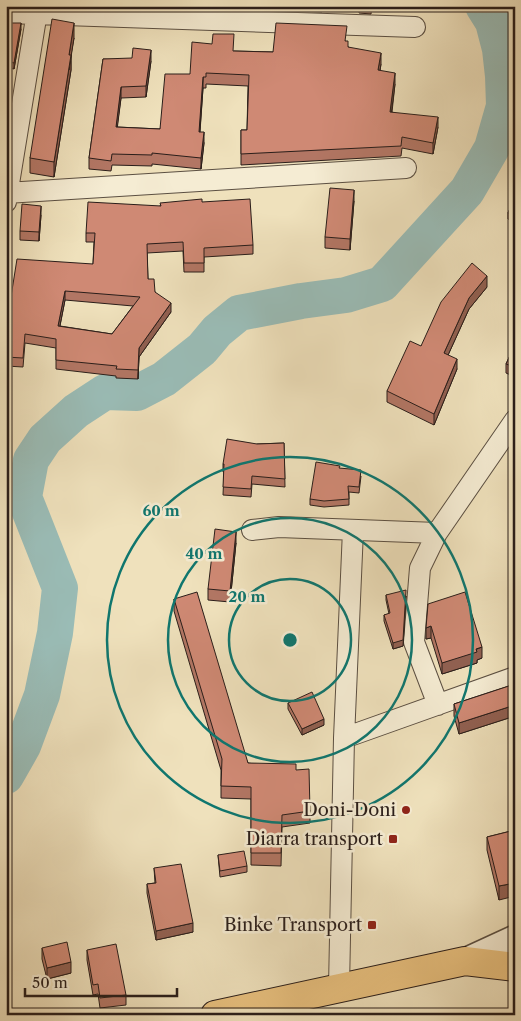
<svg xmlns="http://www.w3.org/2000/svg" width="521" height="1021" font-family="'Libre Caslon Text',serif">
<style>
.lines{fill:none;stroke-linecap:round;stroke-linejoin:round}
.river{stroke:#9abcb6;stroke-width:36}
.minor-casing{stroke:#5b4f42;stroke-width:22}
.tertiary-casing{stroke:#5b4f42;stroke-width:28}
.primary-casing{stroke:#2a1e1a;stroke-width:30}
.minor{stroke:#f5ecd3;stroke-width:20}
.tertiary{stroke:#f5ecd3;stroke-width:25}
.primary{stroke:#e8c07e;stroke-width:28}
.wall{fill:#b27664;stroke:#2a1e1a;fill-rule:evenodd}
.shaded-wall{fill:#916051;stroke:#2a1e1a}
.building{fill:#cf8974;stroke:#2a1e1a;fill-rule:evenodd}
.ring{fill:none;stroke:#0f766e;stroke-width:2.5}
.poi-dot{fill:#8f2418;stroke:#f5ecd3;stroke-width:2}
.labels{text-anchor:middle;stroke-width:5;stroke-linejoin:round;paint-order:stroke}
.poi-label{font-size:18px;fill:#2a1e1a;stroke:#f5ecd3;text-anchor:end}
.centre{fill:#0f766e;stroke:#f5ecd3;stroke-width:2.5}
.ring-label{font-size:15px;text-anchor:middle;font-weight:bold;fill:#0f766e;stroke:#f5ecd3;stroke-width:5;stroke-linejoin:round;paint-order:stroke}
</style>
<rect width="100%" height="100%" fill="#efe1bc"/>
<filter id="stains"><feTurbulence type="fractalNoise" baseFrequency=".004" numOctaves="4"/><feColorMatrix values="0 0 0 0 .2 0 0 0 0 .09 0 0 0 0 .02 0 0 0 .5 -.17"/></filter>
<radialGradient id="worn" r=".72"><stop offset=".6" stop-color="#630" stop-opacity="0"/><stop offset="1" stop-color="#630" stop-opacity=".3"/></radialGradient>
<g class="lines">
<path class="river" d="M6 776 23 746 42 695 55 633 60 588 24 497 31 460 45 439 76 411 105 392 137 393 164 379 202 349 217 331 239 313 301 301 346 295 382 284 467 191 492 148 504 106 503 76 500 49 493 22 483 6"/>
<defs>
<path id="minor" d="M6 13 415 27
M6 193 406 168
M6 202 38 6
M252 530 279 527 437 533
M438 705 414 642 420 568 437 533 515 420
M344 738 515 677
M339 987 344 738 353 530"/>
<path id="tertiary" d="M465 961 515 938"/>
<path id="primary" d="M215 1015 465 961 515 967"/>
</defs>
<use href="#minor" class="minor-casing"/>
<use href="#tertiary" class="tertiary-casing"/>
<use href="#primary" class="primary-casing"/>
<use href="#minor" class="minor"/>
<use href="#tertiary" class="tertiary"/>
<use href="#primary" class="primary"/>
</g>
<path class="wall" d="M279 6H323L322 12 279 10Z
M359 6H372L371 14 359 13Z
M6 23 21 29 14 69 6 67Z
M74 38 71 55V70L54 177 30 173V158Z
M346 41 348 47 381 64 380 71 395 84 392 112 438 127 433 154 402 148 401 156 241 165V130H247L248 86 206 84V88H203L200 132 204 143 201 169 152 164V166L112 165 111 171 89 169V158L103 59 151 61 146 97 121 98 117 127 160 129 190 74 234 51 273 52Z
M515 197V222L508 219V213Z
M354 201 350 250 325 248V237Z
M202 202 253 245V254L204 257V272H184L183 251 147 253 148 279 155 292 171 312 139 357 138 379 116 378V376L56 369V348L25 343 23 367 6 366V328L93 264 94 242H86V233L160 206ZM65 300 133 306 112 334 60 326Z
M41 215 39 241 20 240V231Z
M487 287 469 309 448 355 457 369 434 425 387 402V391L421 346Z
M515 345V377L506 373V364Z
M284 443 285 487 252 484 251 497 223 495 224 472H223V464L257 444Z
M361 476 359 493 349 492V505L324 507 310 505V499Z
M236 543 230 602 208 600V589Z
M386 595 406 596 403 646 393 649 384 621V615L389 614 386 600Z
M174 599 248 763 296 770 310 811V823L282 827 281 866 251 865V799L221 798V770L174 611Z
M428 604 482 658 477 660V663L442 674 431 638 426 639Z
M515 684V716L459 734 454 716V704Z
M288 703 324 725 302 735 288 709Z
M515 830 499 900 487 850V837Z
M218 855 247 866V872L220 877Z
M154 868 193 932 156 940 147 893V884L155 883Z
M42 948 71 973 47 979 42 959Z
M87 950 126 995V1005L100 1008 98 994 93 995 87 960Z"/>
<path class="shaded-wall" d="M21 23V29L14 69V63Z
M74 23V38L69 70V55Z
M151 50V61L146 97V86Z
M381 53V64L378 81V70Z
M71 55V70L54 177V162Z
M395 73V84L390 123V112Z
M203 77V88L199 143V132Z
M121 87V98L116 138V127Z
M438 117V127L433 154V143Z
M204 132V143L201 169V158Z
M354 190V201L350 250V239Z
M41 206V215L39 241V232Z
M487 276V287L469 309 444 364V353L469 298Z
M65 291V300L58 335V326Z
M171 303V312L139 357 138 379 139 348Z
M457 359V369L434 425V414Z
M236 532V543L230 602V591Z
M406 596 403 646 393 649V643Z
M431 626V638L426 639V628Z
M482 647V658L477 660V663L442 674V663Z
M515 705V716L459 734V723Z
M324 719V725L302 735V729Z
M515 883V896L499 900V886Z
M193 923V932L156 940V931Z
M71 962V973L47 979V968Z"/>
<path class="building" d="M52 19 74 23 69 55H71L54 162 30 158Z
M6 23H21L14 63 6 61Z
M276 23 347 26 345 41H348V47L381 53 378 70 395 73 390 112 438 117 433 143 402 137 401 146 241 154V130H247L249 75 206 73V77H203L199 132H204L201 158 152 153V155L112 154 111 161 89 158 103 59 132 58 133 48 151 50 146 86 121 87 116 127 160 129 165 74H190L192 42 212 44 213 34H234L233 51 273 52Z
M330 188 354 190 350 239 325 237Z
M515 197V216L508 213Z
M202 199V202L250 199 253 245 204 248V263H184L183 242 147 244 148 279H154L155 292 171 303 139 348 138 370 116 369 117 366 56 360V339L25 334 23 358 6 357V328L17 259 93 264 95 233H86L88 202 161 206 160 203ZM65 291 140 297 112 334 58 326Z
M22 204 41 206 39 232 20 231Z
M472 263 487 276 469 298 444 353 457 359 434 414 387 391 410 341 421 346 441 302Z
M515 345V367L506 364Z
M227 439 257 444 284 443 285 479 252 476 251 489 223 487 224 464H223Z
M316 462 340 466 339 468 361 470 359 487 348 486 349 499 324 501 310 499Z
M215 529 236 532 230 591 208 589Z
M406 590 403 640 393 643 384 615 390 613 386 595Z
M197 592 248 763 296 764V770L309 769 310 811 282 815 281 853H251V787L221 786 222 759 174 599Z
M465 592 482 647 476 649 477 652 442 663 431 626 426 628 428 604Z
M515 684V705L459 723 454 704Z
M312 692 324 719 302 729 288 703Z
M515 830V883L499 886 487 837Z
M244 851 247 866 220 871 218 855Z
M181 864 193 923 156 931 147 884 156 883 154 868Z
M67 942 71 962 47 968 42 948Z
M116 944 126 995 100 998 98 984 93 985 87 950Z"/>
<g class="ring">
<circle cx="290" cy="640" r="61"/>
<circle cx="290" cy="640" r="122"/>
<circle cx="290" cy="640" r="183"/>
</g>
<g class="poi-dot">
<circle cx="406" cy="810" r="5"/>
<rect x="388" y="834" width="10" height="10" rx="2.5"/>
<rect x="367" y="920" width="10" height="10" rx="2.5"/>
</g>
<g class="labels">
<g class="poi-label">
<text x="396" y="816">Doni-Doni</text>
<text x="383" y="845">Diarra transport</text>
<text x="362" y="931">Binke Transport</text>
</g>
</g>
<circle cx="290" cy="640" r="8" class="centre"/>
<g class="ring-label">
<text x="161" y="516">60 m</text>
<text x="204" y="559">40 m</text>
<text x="247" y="602">20 m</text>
</g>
<rect width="521" height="1021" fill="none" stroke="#efe1bc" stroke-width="25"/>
<rect x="8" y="8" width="506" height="1006" fill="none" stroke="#2a1e1a" stroke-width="2.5"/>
<rect x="12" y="12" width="496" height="996" fill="none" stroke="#2a1e1a"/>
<path d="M25 988v8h152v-8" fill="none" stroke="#2a1e1a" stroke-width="2.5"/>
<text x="32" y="988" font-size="15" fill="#2a1e1a" stroke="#f5ecd3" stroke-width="4" paint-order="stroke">50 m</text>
<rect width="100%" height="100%" filter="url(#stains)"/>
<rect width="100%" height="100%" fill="url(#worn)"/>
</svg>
